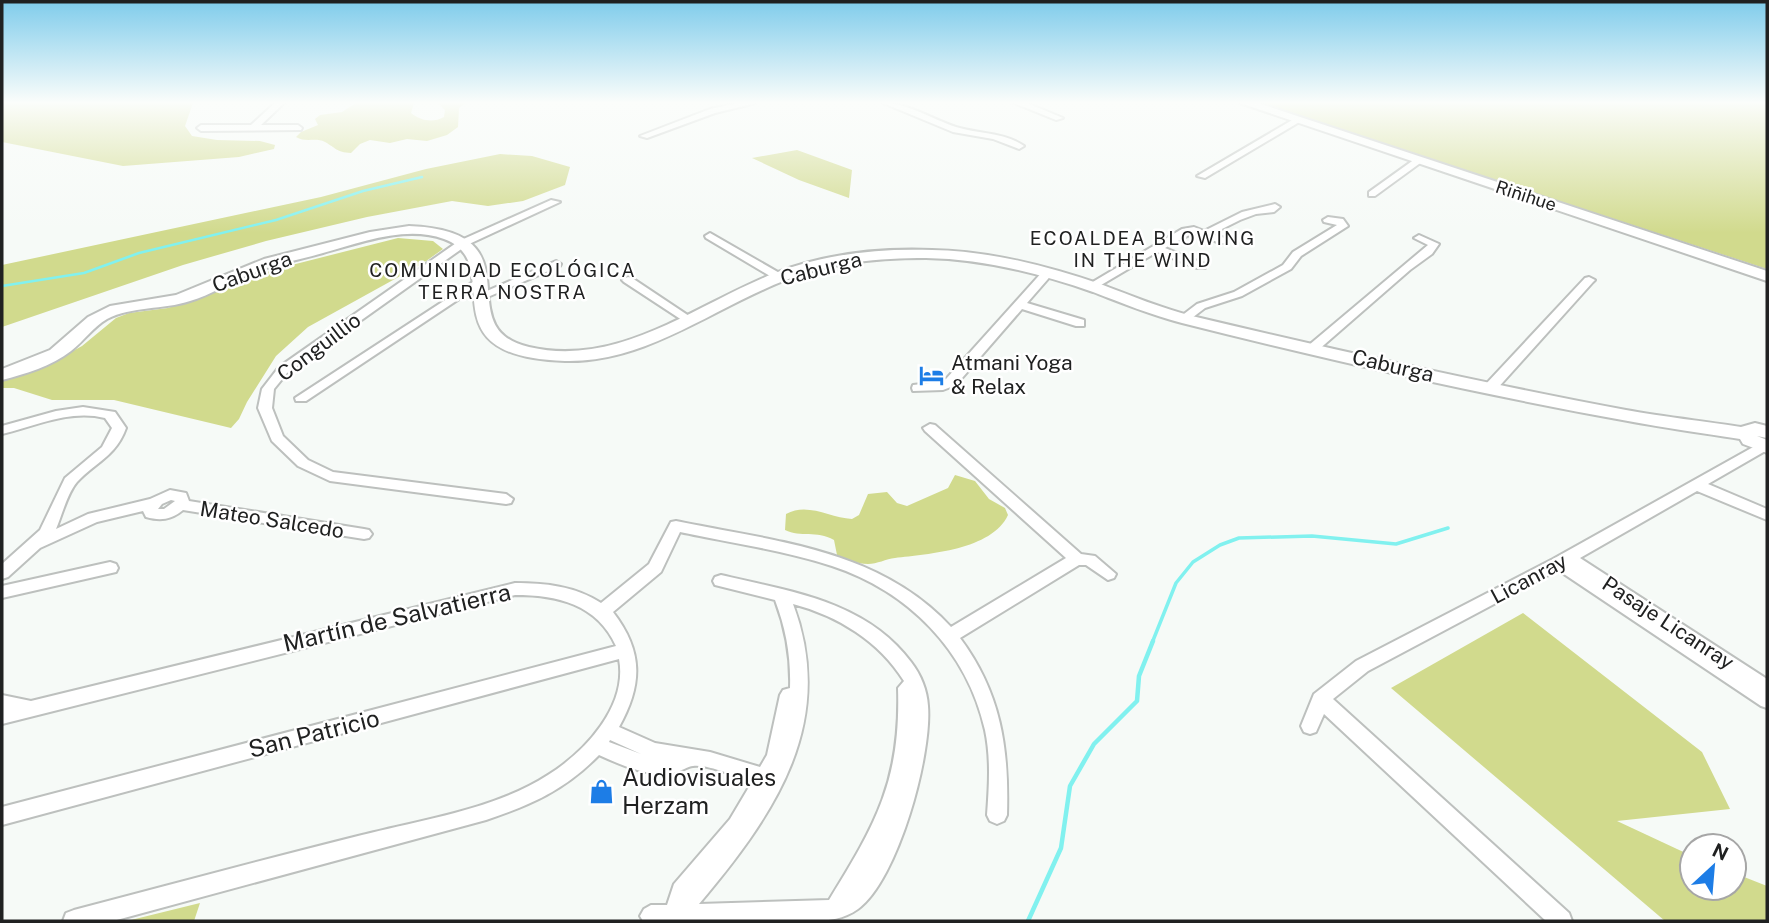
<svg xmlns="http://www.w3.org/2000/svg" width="1769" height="923" font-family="'Public Sans',sans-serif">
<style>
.green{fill:#d1da8d}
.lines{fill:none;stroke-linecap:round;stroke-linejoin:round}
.stream-far2{stroke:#81f1ef;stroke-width:2.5}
.stream-far1{stroke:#81f1ef;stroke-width:3.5}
.stream{stroke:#81f1ef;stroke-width:4.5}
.street-casing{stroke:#bdc0be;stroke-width:4}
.secondary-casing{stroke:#bdc0be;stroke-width:4}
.street{fill:#fff;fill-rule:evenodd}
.secondary{fill:#fff;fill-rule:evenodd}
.labels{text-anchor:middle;stroke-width:5;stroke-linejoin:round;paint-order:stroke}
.far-street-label{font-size:18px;fill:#202121;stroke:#fff}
.far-neighbourhood-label{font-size:19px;letter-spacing:2px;fill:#202121;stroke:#fff}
.street-label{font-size:21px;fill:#202121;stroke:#fff}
.poi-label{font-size:21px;fill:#202121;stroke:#fff;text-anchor:start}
.near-street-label{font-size:24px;fill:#202121;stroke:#fff}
.near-poi-label{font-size:24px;fill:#202121;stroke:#fff;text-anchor:start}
</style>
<rect width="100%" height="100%" fill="#f6faf7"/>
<path class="green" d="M2 103H193L185 126 192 136 217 140 260 141 275 145 274 149 239 157 123 166 2 142Z
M356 103H414L411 113C421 121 433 123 444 117L445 110 438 103H466L459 108 458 127 447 135 427 141 407 139 390 143 370 140 360 144 351 153C336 152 336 148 325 142 316 137 306 143 296 137L301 132 318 125 315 119 320 115 342 112Z
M1259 103H1767V269L1276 109Z
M797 150 852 170 849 198 799 180 752 158Z
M500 154 532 156 570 167 565 185 523 201 488 206 452 201 367 217 266 241 183 265 2 327V265L321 197 426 169Z
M398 238 433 241 443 249 422 264 308 327 276 356 247 402 239 419 231 428 114 400H52L14 388H2V378L49 364 82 346 116 318 129 313 168 308 276 269Z
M955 475 975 481 989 499 1005 508 1008 515C992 550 928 554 895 558 886 559 877 564 868 564 857 564 847 559 837 555L834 540C816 530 801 538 785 530L786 514C808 502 830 518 852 519L859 515 868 494 887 492 897 503 907 506 948 488Z
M1523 613 1702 752 1730 809 1617 821 1692 856V888H1734V873L1767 886V921H1665L1391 688Z
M200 903 194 921H127Z"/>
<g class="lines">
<path class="stream-far2" d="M2 286 84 273 139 253 276 220 363 191 422 177"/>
<path class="stream-far1" d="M1152 643 1176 583 1193 562 1220 545 1239 538 1312 536 1396 544 1448 528"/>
<path class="stream" d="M1028 921 1061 848 1070 786 1094 744 1137 701 1139 676 1153 641"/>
<defs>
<path id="street" d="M275 103H284L261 125H298L302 128 301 130 201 131 197 128 201 125H251Z
M738 103H756L715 113 647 138 640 136 710 109Z
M883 103C908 103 932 119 956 127 978 134 1004 132 1024 146L1019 149 993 139 953 132Z
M1014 103H1027L1063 118 1056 120Z
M1294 119 1301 121 1205 178 1197 176Z
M1415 159 1423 161 1375 196H1369V192Z
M551 200 560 202 467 245 287 373 274 389 272 408 283 436 308 460 333 472 506 494 513 499 511 503 506 504 330 481 298 466 272 441 258 408 262 389 279 367 459 241Z
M1275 204 1280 207 1274 212 1256 214 1240 220 1212 234 1228 239V243H1220L1193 233 1165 248 1205 264V268H1197L1157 252 1096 288 1092 289 1086 286 1182 229 1194 227 1204 231 1242 212Z
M1328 217 1343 219 1348 226 1301 256 1291 269 1242 296 1205 308 1188 321H1180V317L1197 304 1234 292 1283 265 1293 252 1337 225 1324 222 1323 220Z
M710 233 783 275 785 277 779 280 775 279 706 238 705 236Z
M1419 235 1439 244 1432 254 1410 270 1317 351H1309L1307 348 1309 345 1428 245 1414 238Z
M556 261 561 264 560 266 483 299H475L473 297Z
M1048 269 1054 272 1027 303 1084 320V326H1076L1022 309 956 385 943 390 913 391 912 388 913 385 940 382 946 379 1044 270Z
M628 277 632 278 695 320 689 324 685 322 624 282 622 280Z
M1589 277 1595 280 1593 282 1495 391H1485L1484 388 1485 385 1585 278Z
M479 278 483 279V283L306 401H296L295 398Z
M83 407 115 412 126 428C116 456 96 462 77 482 67 494 62 515 56 529L88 514 150 499 170 490 186 493 189 501 364 529 369 530 372 534 369 538 364 539 183 510C171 520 160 521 146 517L143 511 97 522 40 548 8 577 2 579V564L40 530 65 478 102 447 112 428 105 418C70 409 35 426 2 434V426L56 411ZM171 500 175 501 164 509H158L162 504Z
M930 424 935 425 1081 554 1095 556 1116 574 1114 578 1108 580 1086 565H1079L960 638C1001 693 1009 748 1007 815L1004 821 997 824 990 821 987 815C989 787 991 758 985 730 967 650 908 591 832 566 783 550 731 543 680 532L661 572 613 612C643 651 643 684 619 727L655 743 710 752 760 767 767 755 780 695 783 690 790 688C791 656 786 629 775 600L715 585 713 581 715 577 721 575C789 591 866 601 911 662 921 675 927 690 928 706 932 755 898 880 858 909 844 919 829 921 812 921H643L640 916 644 909 651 905H667L674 884 730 819 752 782C737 777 708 764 693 766 688 766 680 772 673 773 647 777 621 765 599 755 565 790 531 805 486 820L113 921H63L66 913 74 910C170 885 265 859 362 835 421 820 496 809 548 775 585 752 628 706 619 659L2 825V807L616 646C597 604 557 595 515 595L2 724V695L31 701 515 583C545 583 575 586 601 603L649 564 671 522 676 521C773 541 880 549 951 627L1066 558 925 431 923 428ZM793 604C838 616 879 641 904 681L898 688C901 780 876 824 829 900L699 904C773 816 838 724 793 604ZM610 740 641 754 609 742Z
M1764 441 1767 442V450L1708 484 1767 509V520L1697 491 1580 558 1767 679V708L1761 706 1558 570 1368 671 1333 699 1569 913 1572 921H1546L1324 714 1316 732 1310 734 1304 732 1301 726 1314 694 1356 661 1553 559Z
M110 562 116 564 118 568 116 572 2 598V586Z"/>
<path id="secondary" d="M1240 103H1258L1767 271V281Z
M409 226C542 231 445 328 529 347 619 368 696 304 775 273 824 254 880 248 932 250 991 251 1048 266 1103 285 1132 296 1161 308 1192 316 1336 350 1481 383 1626 410 1664 417 1703 421 1741 427L1755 423 1767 426V438L1757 436 1767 440V453L1743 444 1740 439C1703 433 1665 428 1628 421 1478 394 1329 360 1182 323 1151 315 1122 303 1093 292 1039 273 983 259 926 258 879 258 830 262 786 280 713 308 646 363 565 361 420 357 510 263 444 239 405 225 361 243 323 253 299 260 274 264 250 274 230 282 211 295 190 301 163 310 132 306 107 319 93 327 84 341 71 351 52 366 25 374 2 380V369L50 350 88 317 110 306 176 295 264 259 370 232Z"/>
</defs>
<use href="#street" class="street-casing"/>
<use href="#secondary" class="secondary-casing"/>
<use href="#street" class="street"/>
<use href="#secondary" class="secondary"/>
</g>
<linearGradient id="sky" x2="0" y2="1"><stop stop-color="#7fcceb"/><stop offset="0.44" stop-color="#fbfdfb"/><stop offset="1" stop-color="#fbfdfb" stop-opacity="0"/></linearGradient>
<rect width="1769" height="233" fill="url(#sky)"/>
<defs>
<symbol id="hotel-bare" viewBox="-9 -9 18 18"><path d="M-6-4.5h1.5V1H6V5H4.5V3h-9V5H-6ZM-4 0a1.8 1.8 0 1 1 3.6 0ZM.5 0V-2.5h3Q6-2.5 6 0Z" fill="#1d7de6" stroke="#fff" stroke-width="2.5" paint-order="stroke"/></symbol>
<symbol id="shop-bare" viewBox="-9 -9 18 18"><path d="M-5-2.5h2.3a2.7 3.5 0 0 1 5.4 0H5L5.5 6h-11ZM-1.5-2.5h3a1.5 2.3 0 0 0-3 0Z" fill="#1d7de6" stroke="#fff" stroke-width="2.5" paint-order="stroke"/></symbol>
</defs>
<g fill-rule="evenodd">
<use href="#hotel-bare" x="914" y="358" width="35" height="35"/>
<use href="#shop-bare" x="584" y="774" width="35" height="35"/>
</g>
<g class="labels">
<g class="far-street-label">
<text transform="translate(1526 196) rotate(18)" y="6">Riñihue</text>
</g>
<g class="far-neighbourhood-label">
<text x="1143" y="245">ECOALDEA BLOWING<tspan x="1143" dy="22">IN THE WIND</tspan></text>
<text x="503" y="277">COMUNIDAD ECOLÓGICA<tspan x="503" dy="22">TERRA NOSTRA</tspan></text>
</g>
<g class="street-label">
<text transform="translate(821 269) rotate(-14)" y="7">Caburga</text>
<text transform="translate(252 272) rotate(-20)" y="7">Caburga</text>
<text transform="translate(319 347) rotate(-37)" y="7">Conguillio</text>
<text transform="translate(1393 366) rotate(13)" y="7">Caburga</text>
<text transform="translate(272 520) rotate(9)" y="7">Mateo Salcedo</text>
<text transform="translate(1529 579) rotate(-28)" y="7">Licanray</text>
<text transform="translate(1668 623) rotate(33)" y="7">Pasaje Licanray</text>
</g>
<g class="poi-label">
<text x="951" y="370">Atmani Yoga<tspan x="951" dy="24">&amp; Relax</tspan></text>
</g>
<g class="near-street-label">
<text transform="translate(397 618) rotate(-13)" y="8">Martín de Salvatierra</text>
<text transform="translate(314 734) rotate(-14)" y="8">San Patricio</text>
</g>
<g class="near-poi-label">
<text x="622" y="786">Audiovisuales<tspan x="622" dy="28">Herzam</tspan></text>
</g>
</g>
<rect width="1769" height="923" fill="none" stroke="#202121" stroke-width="7"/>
<g transform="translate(1713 867) rotate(26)"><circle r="33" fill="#ffffff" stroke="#a6a6a6" stroke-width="2"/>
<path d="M0-5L12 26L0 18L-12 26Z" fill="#1d7de6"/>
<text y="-10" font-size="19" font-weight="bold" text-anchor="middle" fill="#202121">N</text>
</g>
</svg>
